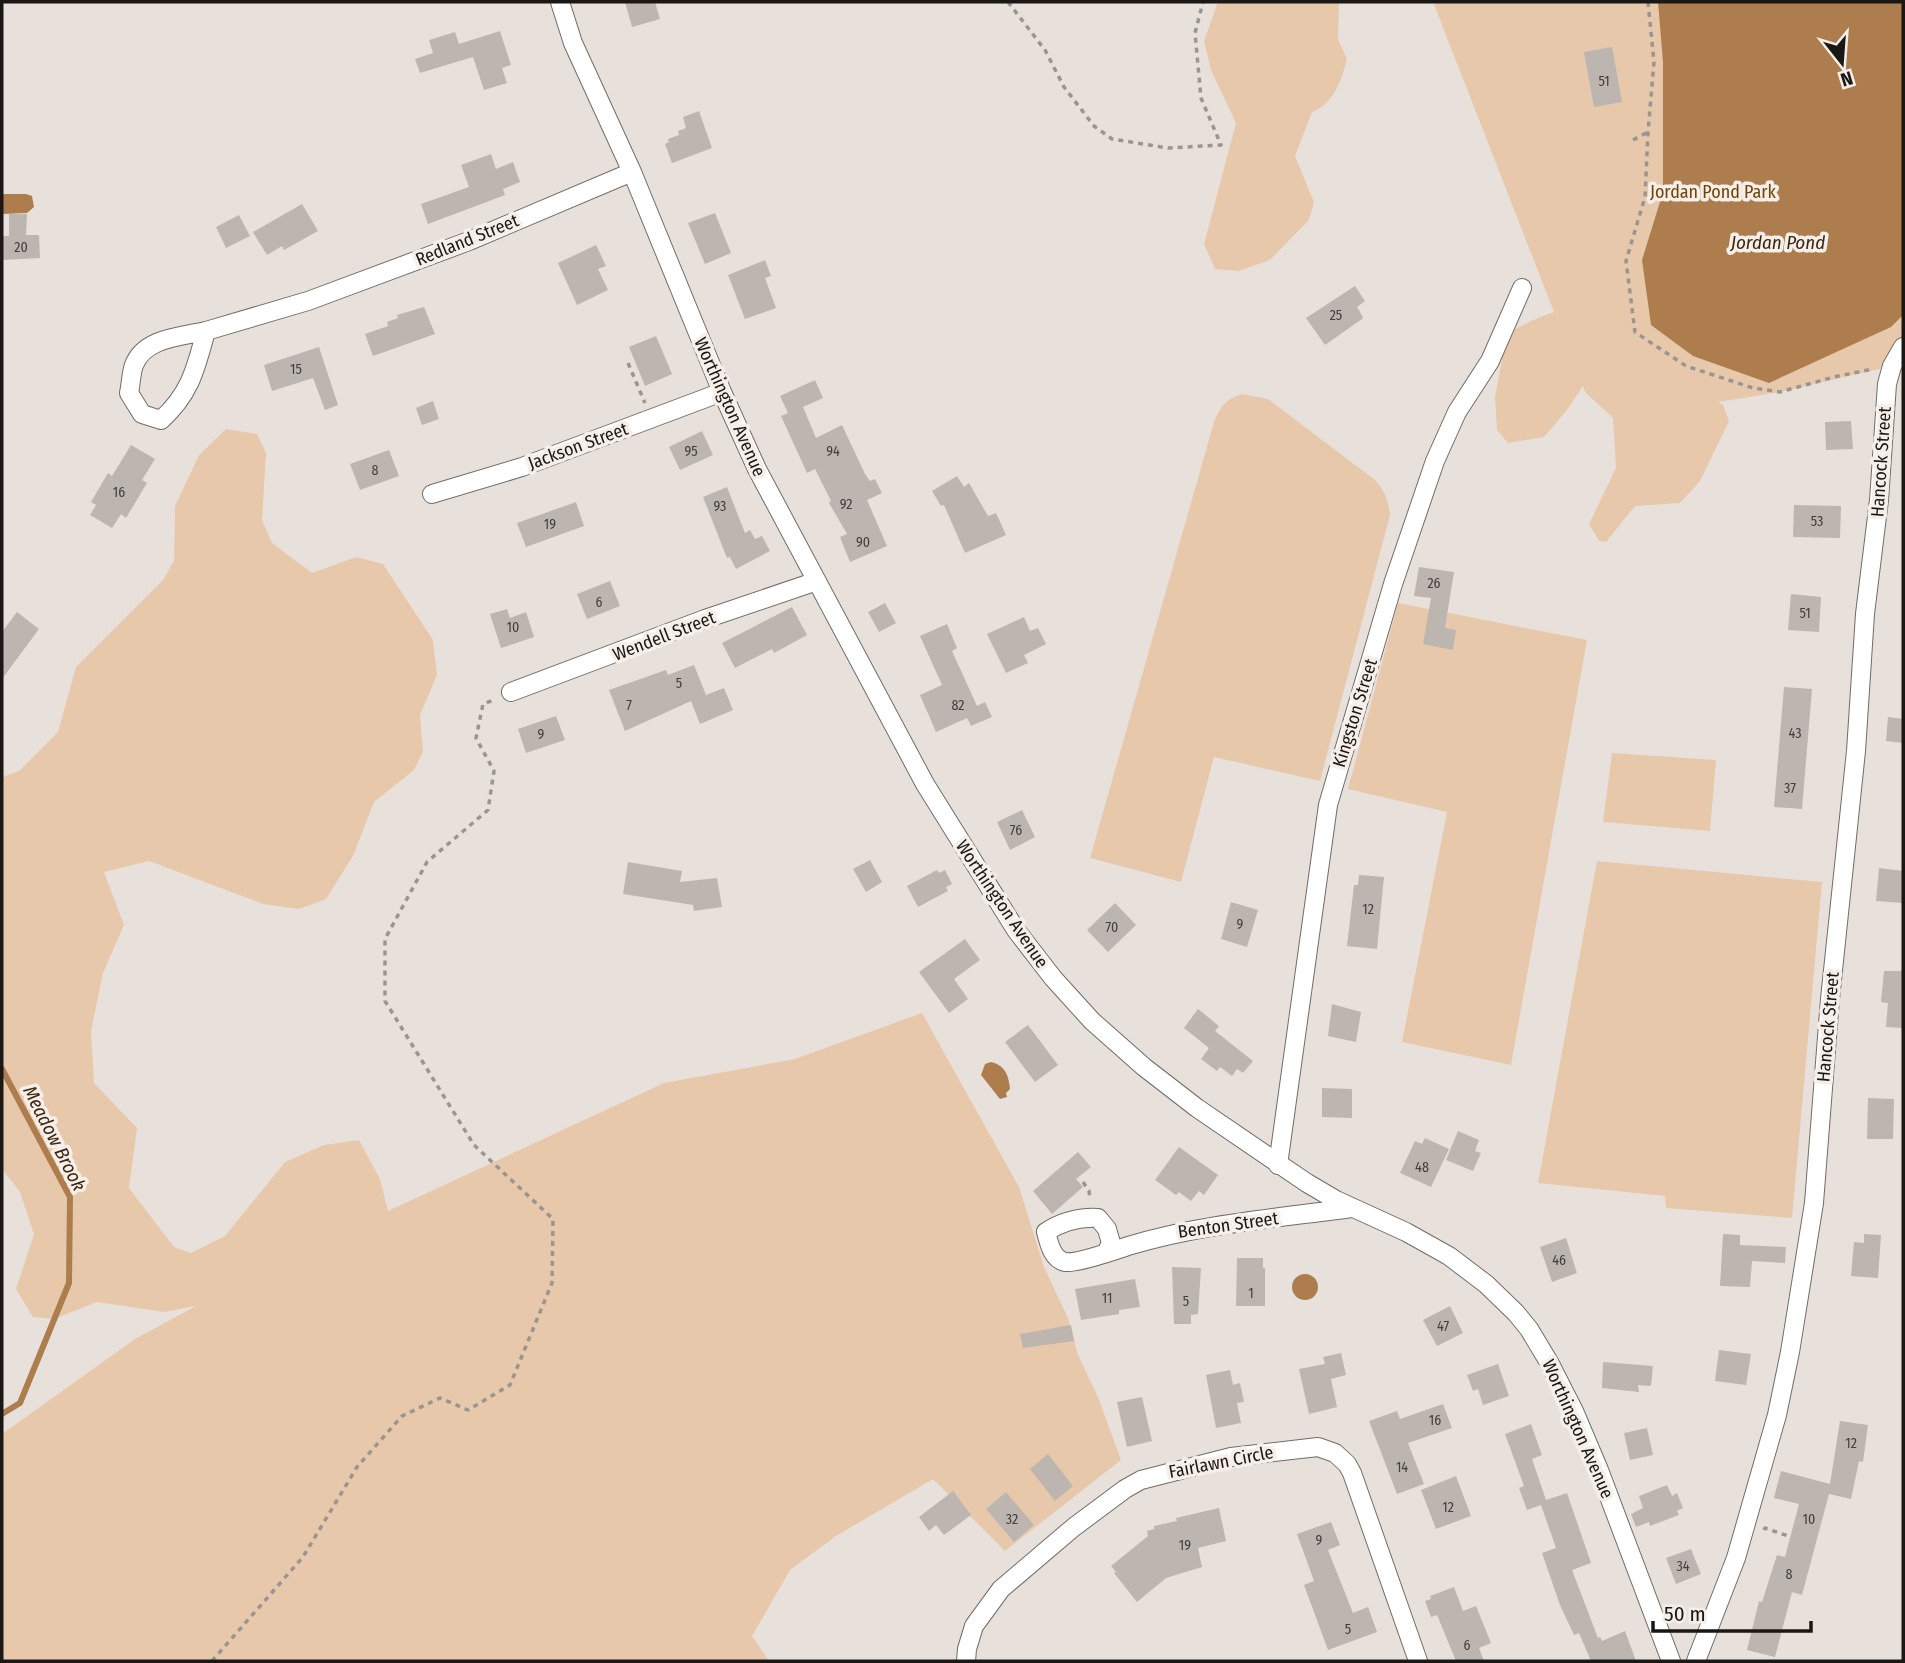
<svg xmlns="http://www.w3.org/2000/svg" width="1905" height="1663" font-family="'Fira Sans Condensed',sans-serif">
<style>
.green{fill:#e8c8ab}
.water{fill:#ad7d4d}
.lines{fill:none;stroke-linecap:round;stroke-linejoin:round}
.stream{stroke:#ad7d4d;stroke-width:6}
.building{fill:#bcb5b0}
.minor-casing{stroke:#716c67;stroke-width:20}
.path{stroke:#9a9590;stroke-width:3.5;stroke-dasharray:5 5;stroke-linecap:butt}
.minor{stroke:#fff;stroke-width:18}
.labels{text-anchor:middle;stroke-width:7;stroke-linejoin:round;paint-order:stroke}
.number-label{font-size:14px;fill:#423e3c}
.park-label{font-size:18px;fill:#744406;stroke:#f5eee9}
.street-label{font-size:18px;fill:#1a1715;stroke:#f5eee9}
.water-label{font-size:19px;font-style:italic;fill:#3c2610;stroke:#f5eee9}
</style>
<rect width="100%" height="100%" fill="#e8e1db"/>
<path class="green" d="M1218 2H1339L1338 39 1347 59C1342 79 1333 105 1312 112L1295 156 1314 202 1309 220 1270 260 1239 271 1215 269 1204 244 1236 123 1211 70 1204 41Z
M1433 2H1903V347L1892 366 1780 392 1718 402 1723 405 1729 421 1700 481 1680 503 1635 506 1606 542 1599 541 1589 524 1616 468 1613 418 1585 392 1583 386 1567 410 1544 437 1508 443 1497 430 1495 397 1507 333 1533 320 1554 312Z
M1242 394 1268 399 1375 480C1385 491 1388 500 1390 515L1320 781 1214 757 1181 882 1090 858 1214 422C1220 407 1226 399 1242 394Z
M226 429 257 434 266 453 262 520 272 543 312 573 356 557 383 564 433 640 437 675 420 715 423 752 414 770 374 802 353 856 326 899 299 909 263 904 149 861 104 872 124 925 103 973 91 1031 94 1083 137 1128 129 1188 174 1247 191 1253 225 1236 285 1162 324 1145 359 1140 380 1179 388 1211 664 1083 795 1059 922 1013 1019 1187 1044 1267 1068 1318 1078 1355 1098 1397 1121 1460 1005 1551 933 1479 836 1536 790 1570 752 1636 769 1661H2V1434L135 1339 196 1306 164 1312 97 1302 54 1319 33 1317 16 1289 34 1234 20 1192 2 1169V777L19 771 58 732 76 667 163 580 174 561 175 506 199 455Z
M1398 603 1587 640 1511 1065 1402 1042 1447 812 1348 789Z
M1612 753 1716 760 1710 831 1603 822Z
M1597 861 1822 882 1792 1218 1666 1208 1665 1196 1538 1183Z"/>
<path class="water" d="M1658 2H1903V315L1891 327 1769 383 1693 356 1651 325 1642 260 1663 192V62Z
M2 194H26L32 196 34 207 27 213 2 214Z
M991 1062C1005 1065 1009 1076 1010 1089L1006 1093 1007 1097 1000 1099 981 1075 985 1064Z
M1292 1287a13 13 0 1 1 26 0a13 13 0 1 1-26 0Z"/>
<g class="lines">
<path class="stream" d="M2 1069 70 1197 69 1283 20 1403 2 1414"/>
</g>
<path class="building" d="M625 2H655L660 19 632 27Z
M500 31 511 65 502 68 507 83 484 90 473 57 420 73 415 59 433 53 429 40 455 32 459 44Z
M1612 47 1622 102 1594 107 1584 52Z
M699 111 712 148 672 163 665 144 669 142 668 139 679 135 678 131 686 128 683 117Z
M491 154 496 169 513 162 520 182 503 189 505 195 428 224 421 204 469 187 461 165Z
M302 204 318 231 284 250 282 246 267 255 253 232Z
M715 213 731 253 705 264 688 223Z
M9 214H27L26 235H39L40 258 2 260V236H9Z
M239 215 250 236 226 248 216 227Z
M596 245 606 266 598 269 608 290 577 305 558 263Z
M765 260 771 276 765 278 776 308 745 319 728 275Z
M1355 286 1365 301 1357 307 1363 317 1362 319 1325 345 1306 318Z
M424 307 435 334 373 356 365 334 388 326 387 322 398 318 397 315Z
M656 336 672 374 645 386 629 347Z
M319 347 338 405 325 410 313 378 272 391 264 365Z
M815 380 823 398 803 407 816 438 842 425 865 474 870 481 875 479 882 493 867 500 887 546 850 562 840 537 847 534 829 503 831 501 815 469 807 473 781 416 788 413 780 396Z
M433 401 439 419 422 425 416 408Z
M1851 421 1853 449 1826 450 1825 422Z
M702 431 713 455 680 470 669 447Z
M131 445 155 459 142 480 147 483 126 518 121 514 112 528 90 515 96 505 91 502 108 473 112 476Z
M389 450 399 476 360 490 350 464Z
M957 476 964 487 969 483 988 516 996 513 1006 535 965 553 944 505 941 506 932 491Z
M727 487 745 533 750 530 755 539 762 536 770 551 736 569 730 557 727 558 703 497Z
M576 502 584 526 526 547 517 523Z
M1794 505 1841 506 1840 538 1793 537Z
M1419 567 1454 572 1445 628 1456 630 1453 650 1423 644 1431 598 1414 596Z
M610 581 620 606 587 619 577 594Z
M1791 594 1821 597 1819 632 1788 630Z
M885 603 896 623 879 632 868 612Z
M792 607 807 635 774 653 772 649 735 668 722 643Z
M507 609 510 618 526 612 534 637 501 648 490 614Z
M17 612 39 629 2 679V632Z
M1024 617 1030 631 1038 628 1046 644 1024 655 1028 663 1006 673 987 634Z
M947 624 957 648 952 651 977 706 985 702 992 717 971 726 967 718 936 732 920 695 942 685 920 636Z
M694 665 706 695 724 688 733 710 700 724 691 701 625 731 609 690 666 670 668 675Z
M1784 687 1812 689 1802 809 1774 807Z
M556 716 565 740 526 753 518 729Z
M1888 717 1903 719V743L1886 741Z
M1022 810 1035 837 1010 850 997 822Z
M870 860 882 882 866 892 853 869Z
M628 862 682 871 680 882 717 878 722 907 694 911 693 905 623 894Z
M1879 868 1903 871V903L1876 901Z
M937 870 939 873 945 870 952 884 946 887 948 891 918 907 907 886Z
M1359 875 1384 877 1377 949 1347 946 1354 885H1358Z
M1231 902 1258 910 1247 947 1221 939Z
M1115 903 1136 925 1108 952 1087 930Z
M965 939 980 960 954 979 968 999 949 1013 919 972Z
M1884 971H1903V1028L1886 1027 1888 1003 1881 1002Z
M1332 1004 1361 1012 1356 1042 1328 1036Z
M1198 1009 1219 1026 1215 1031 1253 1061 1243 1073 1237 1069 1232 1076 1220 1067 1217 1071 1201 1059 1209 1048 1184 1028Z
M1028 1025 1058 1065 1035 1082 1005 1042Z
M1322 1088 1352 1089V1118L1322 1117Z
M1868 1098 1894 1099 1893 1139H1867Z
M1458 1131 1479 1140 1475 1151 1481 1153 1473 1171 1446 1160Z
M1425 1138 1449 1149 1431 1187 1400 1173 1415 1141 1422 1144Z
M1179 1147 1218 1175 1204 1195 1199 1191 1191 1201 1179 1192 1176 1195 1155 1180Z
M1078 1152 1091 1167 1076 1179 1083 1187 1052 1214 1033 1191Z
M1723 1234 1740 1235V1245L1786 1247 1785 1263 1752 1261 1750 1287 1720 1286Z
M1864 1234 1881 1235 1878 1278 1851 1276 1854 1242 1864 1243Z
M1566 1238 1577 1273 1552 1282 1540 1247Z
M1237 1258H1263V1268H1265V1306H1236Z
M1172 1267 1201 1268 1198 1314 1191 1315V1324H1174Z
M1135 1279 1140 1307 1119 1310V1314L1081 1320 1075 1289Z
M1450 1306 1463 1333 1437 1346 1423 1320Z
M1071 1325 1074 1341 1023 1348 1020 1334Z
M1719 1350 1751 1354 1746 1385 1715 1381Z
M1341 1353 1346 1375 1331 1379 1337 1407 1309 1414 1299 1369 1325 1364 1323 1357Z
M1603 1362 1653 1366 1651 1386 1638 1385 1639 1392 1602 1388Z
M1498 1364 1509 1396 1483 1405 1478 1389 1473 1391 1467 1375Z
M1230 1370 1233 1385 1240 1383 1244 1402 1237 1403 1241 1423 1216 1428 1206 1375Z
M1142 1397 1152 1441 1127 1447 1117 1402Z
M1443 1404 1452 1428 1408 1443 1424 1484 1397 1494 1369 1421 1397 1411 1400 1419Z
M1840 1421 1868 1425 1863 1462 1859 1461 1851 1499 1829 1494 1802 1595 1792 1592 1775 1657 1747 1650 1759 1601 1762 1602 1777 1555 1785 1557 1799 1504 1774 1498 1781 1471 1830 1484Z
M1531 1424 1542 1455 1532 1459 1546 1500 1567 1493 1591 1563 1572 1570 1598 1638 1600 1637 1602 1641 1625 1631 1636 1661H1591L1579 1633 1574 1635 1560 1605 1542 1553 1556 1548 1541 1505 1527 1510 1519 1488 1524 1486 1505 1434Z
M1647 1428 1653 1455 1630 1460 1624 1433Z
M1048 1454 1073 1486 1055 1501 1030 1469Z
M1456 1476 1471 1516 1436 1529 1421 1490Z
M1667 1485 1672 1496 1677 1493 1683 1508 1677 1511 1679 1515 1650 1526 1649 1522 1636 1527 1631 1514 1643 1508 1639 1496Z
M953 1491 971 1515 944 1535 936 1525 929 1531 919 1517Z
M1006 1492 1034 1525 1014 1542 986 1509Z
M1219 1508 1226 1541 1198 1548 1202 1567 1166 1578 1137 1602 1114 1573 1116 1572 1111 1566 1148 1536 1147 1531 1154 1529V1526L1177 1521 1176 1518Z
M1331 1522 1340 1545 1328 1550 1353 1613 1368 1607 1377 1632 1328 1650 1304 1585 1314 1581 1297 1534Z
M1691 1549 1701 1574 1676 1584 1666 1558Z
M1454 1587 1463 1611 1476 1606 1491 1643 1479 1648 1484 1661H1456L1437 1615 1431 1617 1425 1601 1431 1599 1430 1596Z"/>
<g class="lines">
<defs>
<path id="minor" d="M560 2 573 43 632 172 722 392 757 469 925 784 1016 930 1053 978 1092 1021 1144 1067 1197 1108 1307 1183 1336 1200 1406 1232 1449 1256 1486 1284 1516 1313 1529 1329 1550 1364 1574 1411 1599 1470 1671 1661
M206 331C196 367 191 393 161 420L142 414 129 393C131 384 131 373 134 365 144 339 177 337 201 332L206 331 301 303 308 301 469 241 632 172
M432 494 522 467 722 392
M511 692 705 619 817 581
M1278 1165 1328 805 1393 584 1435 461 1457 412 1490 361 1522 288
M1106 1253 1111 1243 1107 1229 1098 1218C1079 1217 1063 1221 1046 1232 1049 1243 1052 1259 1065 1262 1076 1264 1116 1250 1128 1246 1200 1224 1277 1218 1352 1208
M966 1661 967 1649 974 1626 1001 1589 1074 1527 1125 1489 1141 1480 1231 1457 1318 1447 1335 1453 1347 1464 1352 1473 1418 1661
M1696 1661 1736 1558 1777 1415 1790 1352 1814 1203 1830 999 1856 751 1865 614 1879 500 1887 384 1892 366 1903 347"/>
</defs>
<use href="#minor" class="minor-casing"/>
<path class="path" d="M1008 2 1045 50 1064 87 1094 126 1112 139 1168 148 1221 145 1201 98 1195 33 1203 2
M1648 2 1654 62 1648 132 1645 197 1626 261 1635 332 1686 366 1753 388 1780 392 1834 377 1873 369
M1633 140 1648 132
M628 363 645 403
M1083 1182 1089 1191 1090 1198
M1764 1530 1765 1528 1791 1537
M212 1661 303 1557 357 1467 402 1416 440 1398 468 1410 510 1385 552 1283 553 1219 474 1145 385 1001V939L427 862 488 810 494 771 476 738 483 704 496 699"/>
<use href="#minor" class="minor"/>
</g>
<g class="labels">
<g class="number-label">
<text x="1604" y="86">51</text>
<text x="21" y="252">20</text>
<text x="1336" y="320">25</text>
<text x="296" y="374">15</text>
<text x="691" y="456">95</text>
<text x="833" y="456">94</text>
<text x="375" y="475">8</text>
<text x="119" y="497">16</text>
<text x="846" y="509">92</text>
<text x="720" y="511">93</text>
<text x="1817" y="526">53</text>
<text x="550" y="529">19</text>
<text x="863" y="547">90</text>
<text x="1434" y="588">26</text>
<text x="599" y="607">6</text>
<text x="1805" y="618">51</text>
<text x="513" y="632">10</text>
<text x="679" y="688">5</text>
<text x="629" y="710">7</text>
<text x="958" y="710">82</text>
<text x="1795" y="738">43</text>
<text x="541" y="739">9</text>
<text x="1790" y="793">37</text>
<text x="1016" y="835">76</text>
<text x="1368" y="914">12</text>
<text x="1240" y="929">9</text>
<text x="1112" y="932">70</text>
<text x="1422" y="1172">48</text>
<text x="1559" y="1265">46</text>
<text x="1251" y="1298">1</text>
<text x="1107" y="1303">11</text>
<text x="1186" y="1306">5</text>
<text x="1443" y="1331">47</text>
<text x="1435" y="1425">16</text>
<text x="1851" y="1448">12</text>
<text x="1402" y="1472">14</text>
<text x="1448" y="1512">12</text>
<text x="1012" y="1524">32</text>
<text x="1809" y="1524">10</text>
<text x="1319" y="1545">9</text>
<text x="1185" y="1550">19</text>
<text x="1683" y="1571">34</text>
<text x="1789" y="1579">8</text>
<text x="1348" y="1634">5</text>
<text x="1467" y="1650">6</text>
</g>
<g class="park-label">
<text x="1713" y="198">Jordan Pond Park</text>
</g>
<g class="street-label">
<text transform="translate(467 240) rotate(-22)" y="6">Redland Street</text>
<text transform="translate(730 407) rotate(66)" y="6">Worthington Avenue</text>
<text transform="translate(578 446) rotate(-20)" y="6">Jackson Street</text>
<text transform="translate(1881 462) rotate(-86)" y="6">Hancock Street</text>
<text transform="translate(664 636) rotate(-21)" y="6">Wendell Street</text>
<text transform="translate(1355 713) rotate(-73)" y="6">Kingston Street</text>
<text transform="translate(1002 904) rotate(56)" y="6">Worthington Avenue</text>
<text transform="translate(1828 1027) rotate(-85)" y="6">Hancock Street</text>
<text transform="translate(1228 1225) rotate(-8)" y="6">Benton Street</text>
<text transform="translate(1578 1429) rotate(66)" y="6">Worthington Avenue</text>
<text transform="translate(1221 1462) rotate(-11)" y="6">Fairlawn Circle</text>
</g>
<g class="water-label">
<text x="1778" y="249">Jordan Pond</text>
<text transform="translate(55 1138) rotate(63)" y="7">Meadow Brook</text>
</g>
</g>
<rect width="1905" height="1663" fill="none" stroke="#1a1715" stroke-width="7"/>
<g transform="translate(1842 63) rotate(163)" stroke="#f5eee9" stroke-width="5" paint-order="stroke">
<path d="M0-5L12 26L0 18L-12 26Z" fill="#1a1715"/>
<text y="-10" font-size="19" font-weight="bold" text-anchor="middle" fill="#1a1715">N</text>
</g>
<path d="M1653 1621v10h158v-10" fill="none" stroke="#1a1715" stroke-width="3.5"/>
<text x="1664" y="1621" font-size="21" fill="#1a1715" stroke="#f5eee9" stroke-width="5" paint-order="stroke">50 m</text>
</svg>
